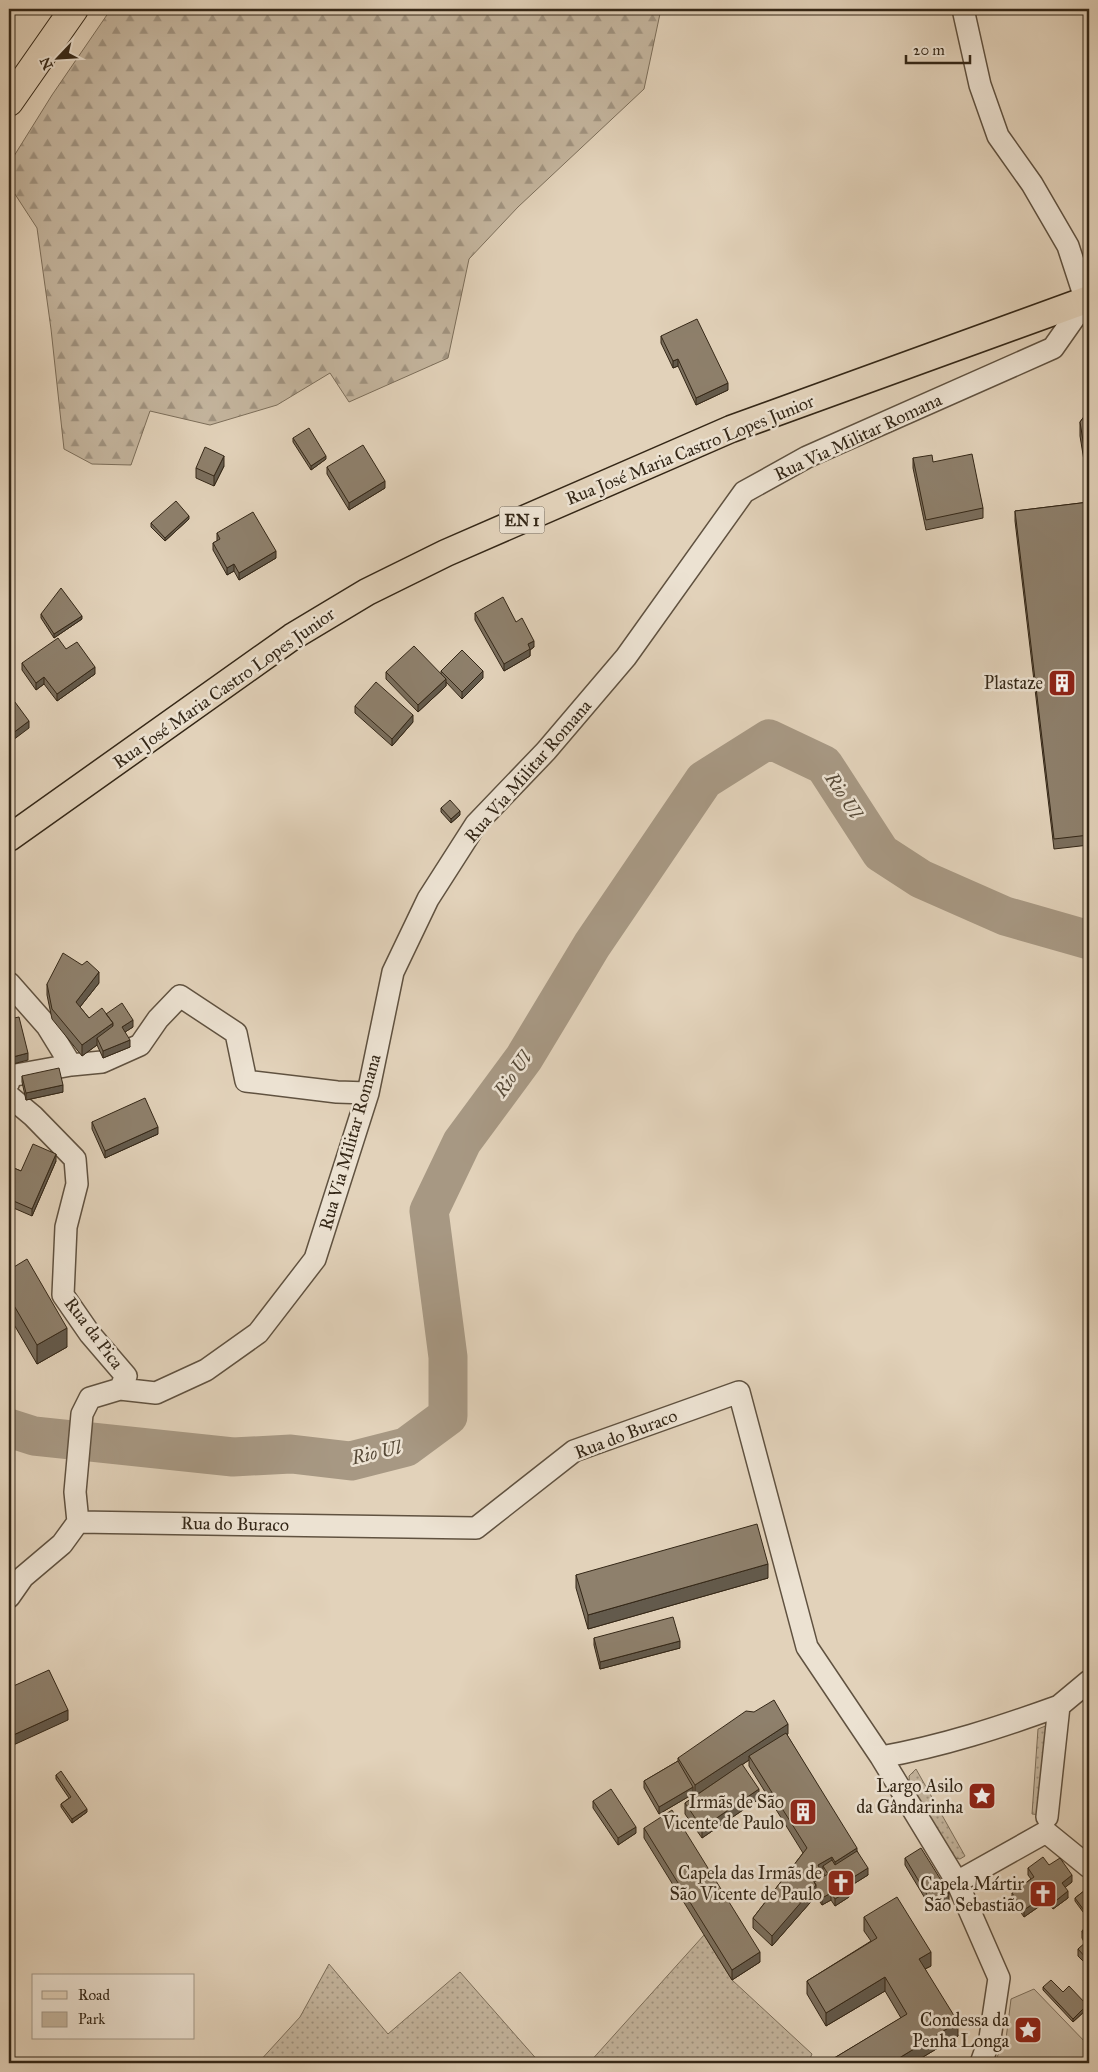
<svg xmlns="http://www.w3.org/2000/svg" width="1098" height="2072" font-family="'IM FELL Great Primer',serif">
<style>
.grass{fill:url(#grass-dots);stroke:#7c6e5a}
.forest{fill:url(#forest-firs);stroke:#7c6e5a}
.park{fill:#c4b59e;stroke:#7c6e5a}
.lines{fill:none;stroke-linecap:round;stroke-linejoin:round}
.river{stroke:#a79883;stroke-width:39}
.minor-casing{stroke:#605240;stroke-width:24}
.major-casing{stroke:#342717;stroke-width:29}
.highway-casing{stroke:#342717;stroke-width:30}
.minor{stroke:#ece2d2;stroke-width:21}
.major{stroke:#e2d2ba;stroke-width:26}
.highway{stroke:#e2d2ba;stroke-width:28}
.wall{fill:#7a6e5d;stroke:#342717;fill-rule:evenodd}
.shaded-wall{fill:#635a4c;stroke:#342717}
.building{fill:#8e806c;stroke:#342717}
.labels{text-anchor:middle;stroke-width:5;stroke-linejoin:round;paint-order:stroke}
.shield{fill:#ece2d2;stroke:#6b5f4f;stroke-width:1}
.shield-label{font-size:16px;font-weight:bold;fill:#342717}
.street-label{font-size:18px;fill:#342717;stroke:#ece2d2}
.poi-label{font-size:18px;fill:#342717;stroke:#ece2d2;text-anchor:end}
.water-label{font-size:19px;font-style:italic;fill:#564937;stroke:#ece2d2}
</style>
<defs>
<pattern id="grass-dots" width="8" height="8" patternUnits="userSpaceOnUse" patternTransform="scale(1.25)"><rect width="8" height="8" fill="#c4b59e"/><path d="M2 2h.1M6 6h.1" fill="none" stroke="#a09380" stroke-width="1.8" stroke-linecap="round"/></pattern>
<pattern id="forest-firs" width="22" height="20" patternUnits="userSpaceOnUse" patternTransform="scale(1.25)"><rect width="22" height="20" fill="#c4b59e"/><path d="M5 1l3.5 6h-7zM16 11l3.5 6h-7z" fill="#a09380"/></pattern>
</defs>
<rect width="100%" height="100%" fill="#e2d2ba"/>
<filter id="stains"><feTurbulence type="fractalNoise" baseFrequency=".004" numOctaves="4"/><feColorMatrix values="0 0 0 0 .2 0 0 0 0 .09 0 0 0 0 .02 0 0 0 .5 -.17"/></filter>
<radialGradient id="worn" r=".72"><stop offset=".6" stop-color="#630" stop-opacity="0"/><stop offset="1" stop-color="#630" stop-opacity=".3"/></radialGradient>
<path class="grass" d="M1048 1725 1042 1815 1032 1814 1038 1729Z
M916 1769 965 1856 960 1859 953 1858 910 1787 909 1776Z
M704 1935 732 1980 812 2054 808 2063H589Z
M329 1964 388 2034 460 1972 540 2063H258L300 2017Z"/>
<path class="forest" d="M111 9H661L644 89 518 207 469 259 448 358 349 402 330 373 277 405 210 425 150 411 131 465 92 464 64 449 51 329 37 228 9 185V164L52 95Z"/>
<path class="park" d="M1034 1989 1089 2046V2057L1066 2063H994L1006 2039 1011 1999Z"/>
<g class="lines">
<path class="river" d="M9 1428 34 1436 233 1457 291 1454 351 1461 406 1447 448 1416V1357L429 1211 462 1142 524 1058 592 945 704 780 769 739 824 765 881 853 921 879 1005 916 1089 940"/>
<defs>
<path id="minor" d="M9 983 47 1026 71 1065 10 1076 9 1082
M71 1065 102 1062 140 1045 158 1019 180 996 236 1033 246 1081 337 1092 368 1093
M9 1096 33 1116 75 1159 77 1184 66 1227 63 1295 90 1334 126 1376 120 1389
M78 1522 476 1528 574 1451 739 1392 807 1647 881 1757 957 1882 999 1978 990 2038 981 2063
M9 1597 23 1577 62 1544 78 1522 75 1492 82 1414 90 1398 120 1389 156 1393 206 1370 258 1333 315 1259 368 1093 393 972 428 899 476 824 546 751 626 657 744 492 807 457 1053 348 1086 301 1068 246 1032 184 998 136 980 85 963 9
M1059 1706 1089 1681
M881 1757C943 1746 1001 1727 1059 1706L1047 1817
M957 1882 1046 1832 1089 1867"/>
<path id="major" d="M9 838 292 637 367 592 446 553 731 429 1089 299"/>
<path id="highway" d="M9 102 74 9"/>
</defs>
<use href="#minor" class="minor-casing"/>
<use href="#major" class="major-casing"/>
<use href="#highway" class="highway-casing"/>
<use href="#minor" class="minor"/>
<use href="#major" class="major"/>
<use href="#highway" class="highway"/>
</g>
<path class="wall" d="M661 336 728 390 696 405 678 366 673 368 661 343Z
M1089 410V491L1080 436V422Z
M293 438 326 459 311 470 293 442Z
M913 458 933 462 983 508V518L926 530 913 468Z
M224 466 214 486 196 478V468Z
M327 467 385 488 349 510 327 474Z
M1089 502V845L1054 849 1015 521V511Z
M189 519 165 541 151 527V523Z
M217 533 276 558 239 580 234 571 227 575 213 550V543L217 541Z
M475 613 516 622 534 647 530 650V656L504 671 475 620Z
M41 614 82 619 54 638 41 618Z
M66 649 95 674 57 701 44 684 36 690 22 670V663Z
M441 671 483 678 462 699 446 682V686L418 712 386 679V672L441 674Z
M355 706 413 722 392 746 355 713Z
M441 808 460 815 451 823 441 812Z
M99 983 80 1007 89 1018 106 1014 133 1027 125 1032 130 1047 103 1058 97 1045 82 1056 52 1019 47 995V984Z
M22 1076 63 1092 26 1100 22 1082Z
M92 1122 158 1134 105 1158 92 1129Z
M56 1161 32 1216 9 1206V1166L21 1171Z
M9 1270 67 1347 37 1364 9 1316Z
M576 1575 768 1578 588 1629 576 1588Z
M594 1638 680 1648 600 1669 594 1645Z
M788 1734 787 1735 857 1851 868 1875 847 1888 849 1897 835 1906 831 1900 822 1905 816 1896 772 1946 753 1928V1918L803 1853 749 1766V1760L742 1765 759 1799 702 1838 685 1814V1803L734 1770 695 1796 693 1793V1794L659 1814 644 1788V1781L678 1761V1758ZM823 1872 825 1876 822 1877V1873Z
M56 1775 87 1812 72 1823 61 1807V1804L69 1798 56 1779Z
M593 1801 636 1833 618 1845 593 1808Z
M644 1828 760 1962 732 1980 644 1838Z
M905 1858 949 1900 932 1910 905 1865Z
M1049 1865 1072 1882 1065 1887 1068 1898 1053 1909 1047 1901 1024 1917 1012 1900V1893L1031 1879 1028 1875V1868Z
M1089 1887 1086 1916 1075 1901V1898Z
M864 1917 931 1966 925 1969 958 2036 913 2063H826L901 2018 885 1991 826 2026 807 1994V1981L871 1941 864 1931Z
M1089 1923V1975L1084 1970 1085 1963 1078 1956V1949L1085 1944 1082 1938V1931Z
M1043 1987 1063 1992 1087 2009 1073 2022 1043 1990Z"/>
<path class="shaded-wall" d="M678 359V366L673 368V361Z
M728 383V390L696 405V398Z
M224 456V466L214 486V476Z
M326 456V459L311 470V466Z
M385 481V488L349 510V503Z
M189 516V519L165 541V538Z
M276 551V558L239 580V573Z
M234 564V571L227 575V568Z
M82 616V619L54 638V634Z
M534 641V647L530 650V656L504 671V664L528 644Z
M95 667V674L57 701V694Z
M483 671V678L462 699V692Z
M44 677V684L36 690V683Z
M446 679V686L418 712V705Z
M413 715V722L392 746V739Z
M29 721V728L9 743V736Z
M460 811V815L451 823V819Z
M99 972V983L76 1012V1002Z
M133 1020V1027L122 1034V1027Z
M113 1023V1033L97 1038V1045L82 1056V1045Z
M130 1040V1047L103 1058V1051Z
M28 1053V1060L9 1065V1058Z
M63 1085V1092L26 1100V1093Z
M158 1127V1134L105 1158V1151Z
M56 1154V1161L32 1216V1209Z
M67 1328V1347L37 1364V1345Z
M768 1564V1578L588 1629V1615Z
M680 1641V1648L600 1669V1662Z
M68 1710V1720L9 1747V1737Z
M788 1724V1734L751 1759 749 1756V1760L695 1796V1785Z
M693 1787V1794L659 1814V1807Z
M759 1789V1799L702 1838V1828Z
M87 1809V1812L72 1823V1819Z
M636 1827V1833L618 1845V1838Z
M857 1848V1858L835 1872V1862Z
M832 1857V1867L823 1866V1872L818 1876V1865Z
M868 1868V1875L844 1890V1883Z
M822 1874V1884L816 1888V1896L772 1946V1936L813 1880Z
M1072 1875V1882L1062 1890V1883Z
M849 1890V1897L835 1906V1899Z
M1068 1891V1898L1053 1909V1903Z
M831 1893V1900L822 1905V1898Z
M949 1893V1900L932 1910V1903Z
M1047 1894V1901L1024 1917V1910Z
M1089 1910V1914L1086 1916V1913Z
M760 1952V1962L732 1980V1970Z
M931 1952V1966L919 1972V1959Z
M885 1977V1991L826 2026V2013Z
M1087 2005V2009L1073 2022V2019Z
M958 2022V2036L913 2063H891Z"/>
<path class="building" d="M697 319 728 383 696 398 678 359 673 361 661 336Z
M1089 410V478L1080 422Z
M309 428 326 456 311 466 293 438Z
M363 445 385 481 349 503 327 467Z
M205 447 224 456 214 476 196 468Z
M972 454 983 508 926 520 913 458 932 455 933 462Z
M176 501 189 516 165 538 151 523Z
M1089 502V835L1054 839 1015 511Z
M253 512 276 551 239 573 234 564 227 568 213 543 220 539 217 533Z
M61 588 82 616 54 634 41 614Z
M503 597 516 622 522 618 534 641 528 644 530 649 504 664 475 613Z
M58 638 66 649 77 642 95 667 57 694 44 677 36 683 22 663Z
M414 646 446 679 418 705 386 672Z
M462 650 483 671 462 692 441 671Z
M376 682 413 715 392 739 355 706Z
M9 694 29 721 9 736Z
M450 800 460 811 451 819 441 808Z
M63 953 82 965 87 961 99 972 76 1002 89 1018 102 1008 113 1023 82 1045 52 1009 47 984Z
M122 1003 133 1020 122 1027 130 1040 103 1051 97 1038 113 1026V1023L106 1014Z
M19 1017 28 1053 9 1058V1019Z
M59 1068 63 1085 26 1093 22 1076Z
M145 1098 158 1127 105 1151 92 1122Z
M33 1144 56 1154 32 1209 9 1199V1166L21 1171Z
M27 1259 67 1328 37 1345 9 1297V1270Z
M757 1524 768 1564 588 1615 576 1575Z
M673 1617 680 1641 600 1662 594 1638Z
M49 1670 68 1710 9 1737V1688Z
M774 1700 788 1724 695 1785 678 1758 746 1711 754 1712Z
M786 1733 857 1848 835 1862 832 1857 818 1865 822 1874 813 1880 816 1885 772 1936 753 1918 807 1848 749 1756Z
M678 1761 693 1787 659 1807 644 1781Z
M742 1764 759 1789 702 1828 685 1803Z
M61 1771 87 1809 72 1819 61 1804 71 1797 56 1775Z
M611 1789 636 1827 618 1838 593 1801Z
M672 1810 760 1952 732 1970 644 1828Z
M921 1848 949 1893 932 1903 905 1858Z
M857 1851 868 1868 844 1883 849 1890 835 1899 831 1893 822 1898 816 1889V1885L814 1882 828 1874 823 1866 832 1860 835 1865Z
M1043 1857 1049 1865 1060 1858 1072 1875 1062 1883 1068 1891 1053 1903 1047 1894 1024 1910 1012 1893 1034 1877 1028 1868Z
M1089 1887V1910L1086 1913 1075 1898Z
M897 1897 931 1952 919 1959 958 2022 891 2063H826L907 2014 885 1977 826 2013 807 1981 877 1938 864 1917Z
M1089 1923V1968L1084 1963 1087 1959 1078 1949 1087 1941 1082 1931Z
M1051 1980 1063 1992 1069 1986 1087 2005 1073 2019 1043 1987Z"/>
<defs>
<symbol id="building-square" viewBox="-11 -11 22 22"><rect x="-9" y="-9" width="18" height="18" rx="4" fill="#8f2418" stroke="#ece2d2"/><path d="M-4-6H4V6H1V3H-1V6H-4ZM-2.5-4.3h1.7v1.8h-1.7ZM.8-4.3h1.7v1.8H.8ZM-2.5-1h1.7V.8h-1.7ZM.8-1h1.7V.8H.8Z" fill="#fff"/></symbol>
<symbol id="sight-square" viewBox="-11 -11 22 22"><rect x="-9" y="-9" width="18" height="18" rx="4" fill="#8f2418" stroke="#ece2d2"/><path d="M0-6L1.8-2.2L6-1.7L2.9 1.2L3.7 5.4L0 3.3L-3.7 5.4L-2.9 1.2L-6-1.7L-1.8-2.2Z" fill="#fff"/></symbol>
<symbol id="church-square" viewBox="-11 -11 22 22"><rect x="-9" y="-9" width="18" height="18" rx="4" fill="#8f2418" stroke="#ece2d2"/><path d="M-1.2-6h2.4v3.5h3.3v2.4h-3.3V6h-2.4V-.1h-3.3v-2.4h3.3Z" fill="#fff"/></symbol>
</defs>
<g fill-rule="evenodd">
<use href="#building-square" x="1046" y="667" width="32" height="32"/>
<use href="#sight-square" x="966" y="1780" width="32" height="32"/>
<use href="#building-square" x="787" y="1796" width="32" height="32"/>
<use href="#church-square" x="825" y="1867" width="32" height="32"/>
<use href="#church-square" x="1027" y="1878" width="32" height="32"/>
<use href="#sight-square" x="1012" y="2014" width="32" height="32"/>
</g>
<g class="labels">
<rect class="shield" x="499.5" y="506.5" width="45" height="27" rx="4"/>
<g class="shield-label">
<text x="522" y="526">EN 1</text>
</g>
<g class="street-label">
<text transform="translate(858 437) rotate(-25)" y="6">Rua Via Militar Romana</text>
<text transform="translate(690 450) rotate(-22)" y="6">Rua José Maria Castro Lopes Junior</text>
<text transform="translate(224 688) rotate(-35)" y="6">Rua José Maria Castro Lopes Junior</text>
<text transform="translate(528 771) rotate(-49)" y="6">Rua Via Militar Romana</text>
<text transform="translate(350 1142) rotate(-74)" y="6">Rua Via Militar Romana</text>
<text transform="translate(94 1333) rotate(53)" y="6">Rua da Pica</text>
<text transform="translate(626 1434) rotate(-21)" y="6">Rua do Buraco</text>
<text transform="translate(235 1524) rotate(1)" y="6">Rua do Buraco</text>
</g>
<g class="poi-label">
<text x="1043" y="689">Plastaze</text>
<text x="963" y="1792">Largo Asilo<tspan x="963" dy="21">da Gândarinha</tspan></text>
<text x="784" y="1808">Irmãs de São<tspan x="784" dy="21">Vicente de Paulo</tspan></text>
<text x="822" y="1879">Capela das Irmãs de<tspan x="822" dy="21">São Vicente de Paulo</tspan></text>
<text x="1024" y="1890">Capela Mártir<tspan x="1024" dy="21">São Sebastião</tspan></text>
<text x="1009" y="2026">Condessa da<tspan x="1009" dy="21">Penha Longa</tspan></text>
</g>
<g class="water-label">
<text transform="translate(844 795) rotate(57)" y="7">Rio Ul</text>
<text transform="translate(512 1074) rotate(-55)" y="7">Rio Ul</text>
<text transform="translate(376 1452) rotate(-13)" y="7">Rio Ul</text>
</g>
</g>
<rect width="1098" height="2072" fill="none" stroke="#e2d2ba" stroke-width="30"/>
<rect x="10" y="10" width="1078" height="2052" fill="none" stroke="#342717" stroke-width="2.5"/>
<rect x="15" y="15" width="1068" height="2042" fill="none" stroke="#342717"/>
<rect x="32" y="1974" width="162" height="65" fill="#ece2d2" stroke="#a29787"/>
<rect x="42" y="1991" width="25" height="8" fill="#e2d2ba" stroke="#a29787"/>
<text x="78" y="2000" font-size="15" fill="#342717">Road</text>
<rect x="42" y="2012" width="25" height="15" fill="#c4b59e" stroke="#a29787"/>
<text x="78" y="2024" font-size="15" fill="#342717">Park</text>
<g transform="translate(58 58) rotate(245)" stroke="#ece2d2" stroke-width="4" paint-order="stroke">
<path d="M0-4L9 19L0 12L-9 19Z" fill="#342717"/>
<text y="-8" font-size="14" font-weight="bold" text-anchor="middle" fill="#342717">N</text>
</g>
<path d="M906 55v8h64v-8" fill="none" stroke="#342717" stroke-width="2.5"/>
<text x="913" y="55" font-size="15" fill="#342717" stroke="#ece2d2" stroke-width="4" paint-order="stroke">20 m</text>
<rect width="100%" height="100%" filter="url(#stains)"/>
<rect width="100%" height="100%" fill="url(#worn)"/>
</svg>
